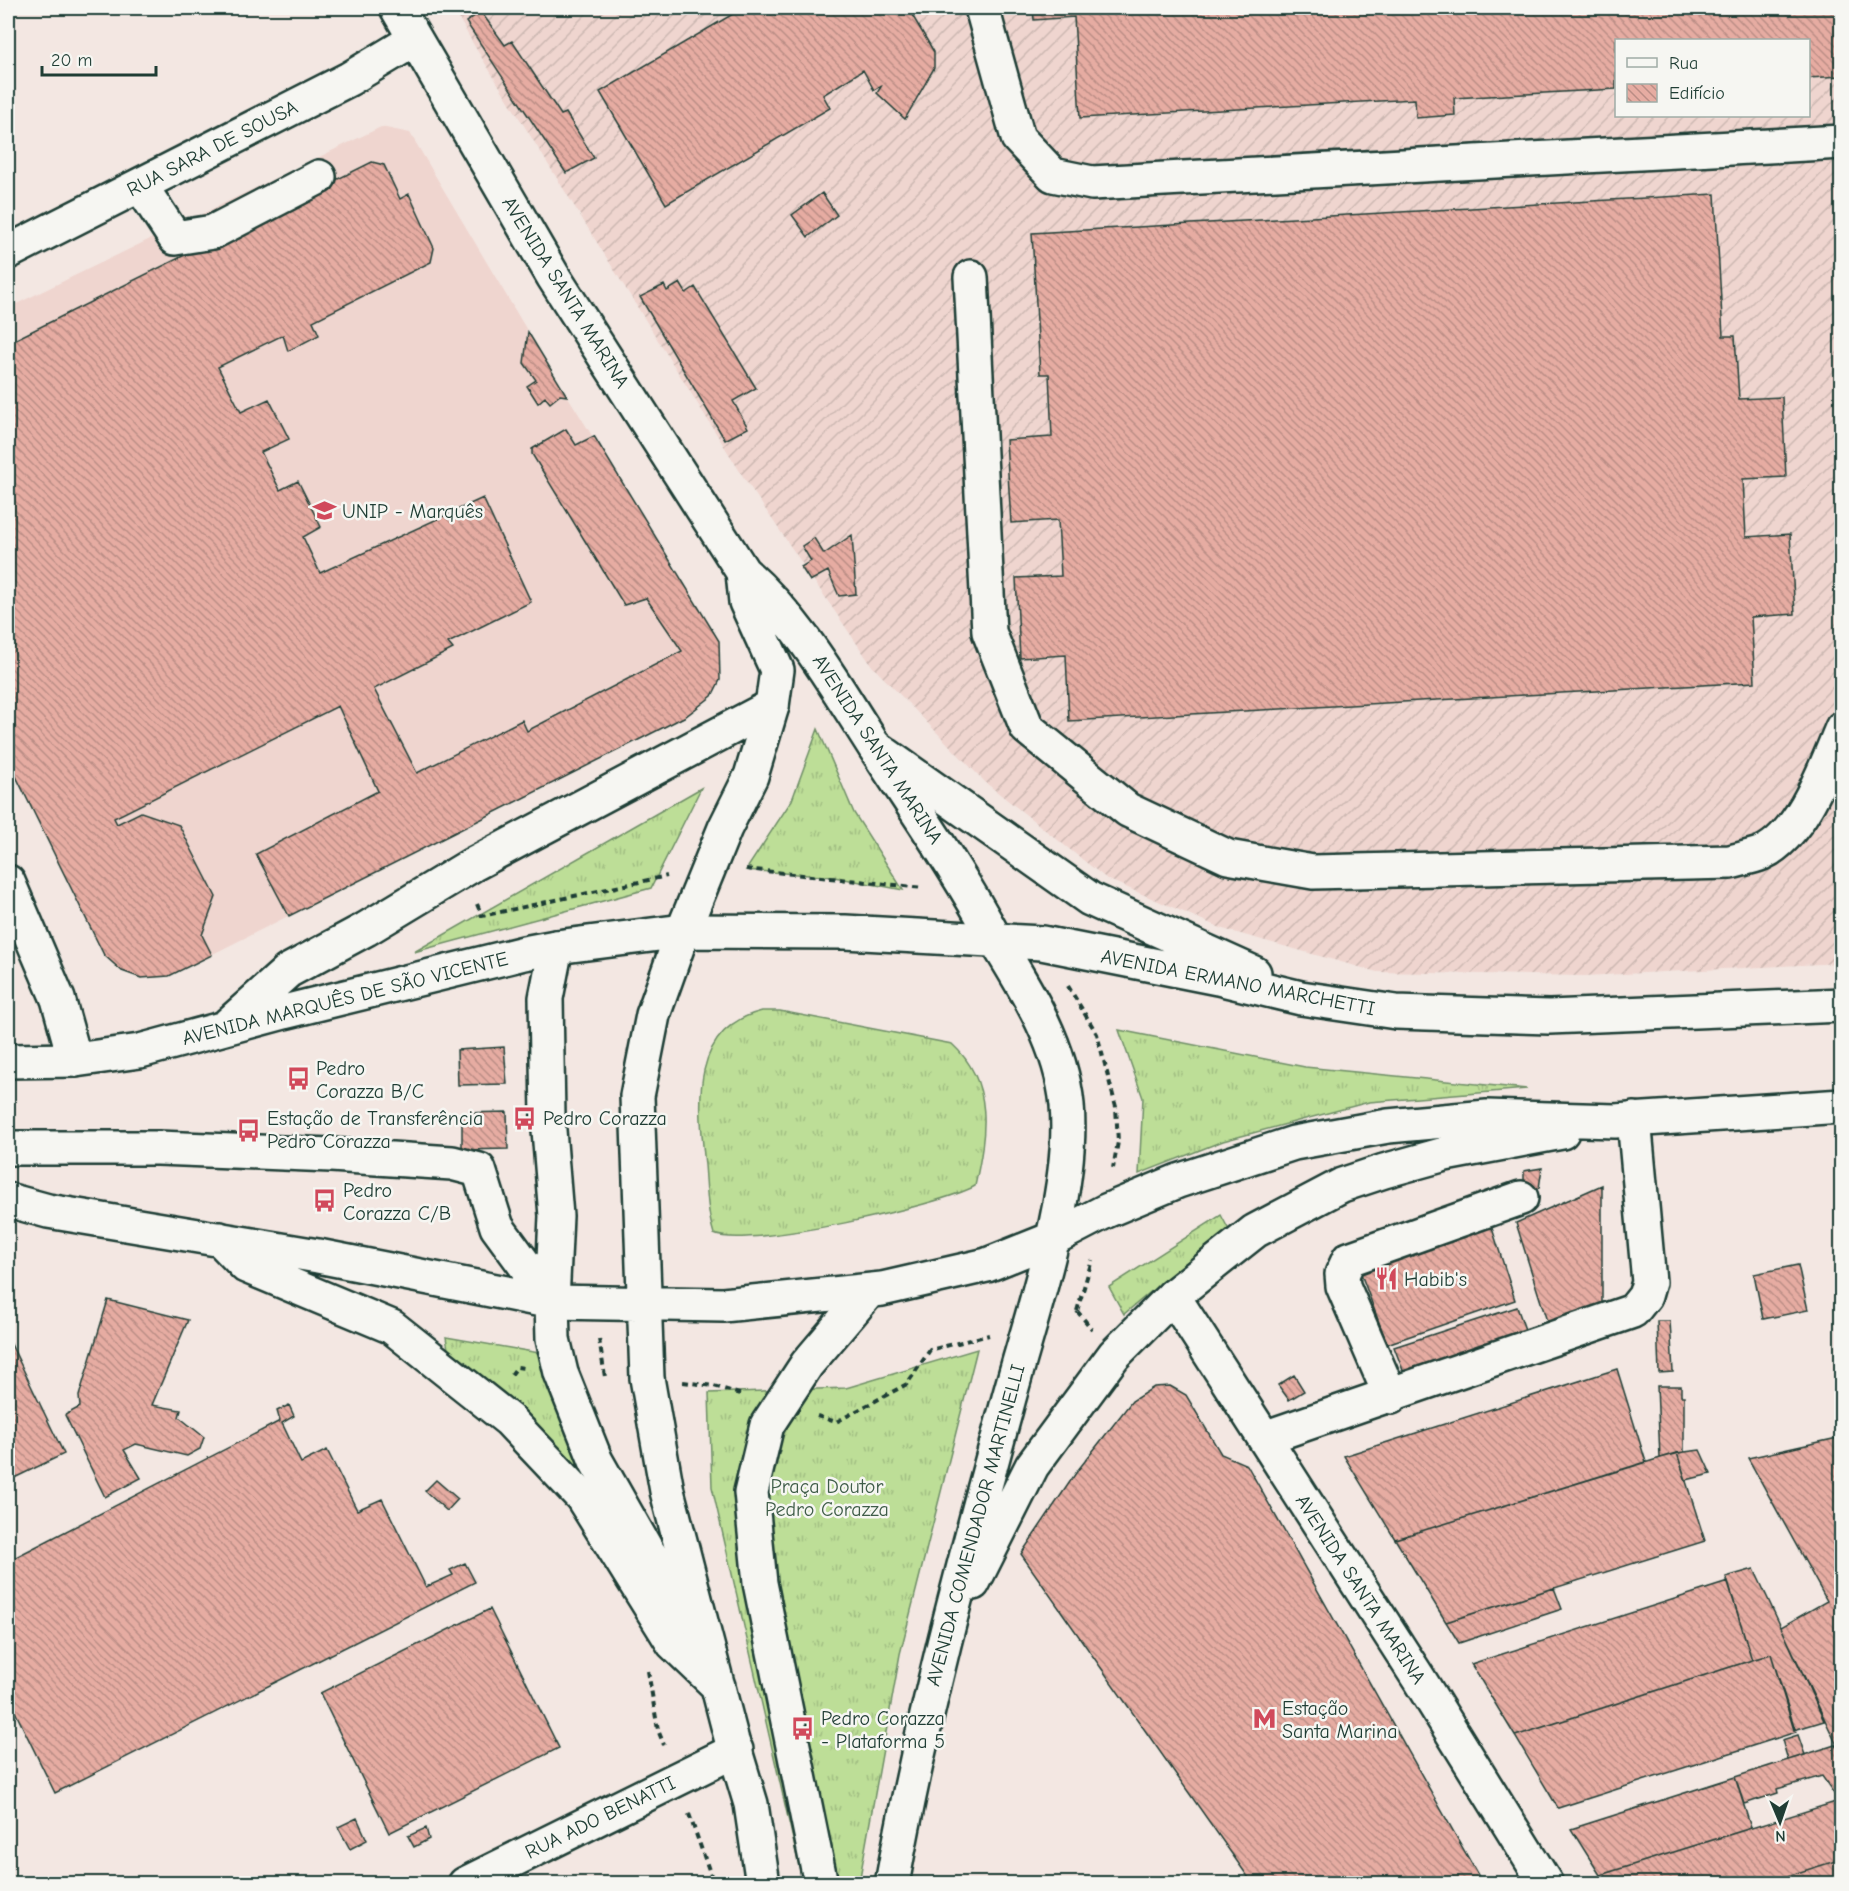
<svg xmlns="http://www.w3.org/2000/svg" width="1849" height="1891" font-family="'Comic Neue',sans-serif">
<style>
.built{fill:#efd5cf}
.industrial{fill:url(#industrial-furrows);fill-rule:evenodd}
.grass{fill:url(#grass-tufts);stroke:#6e8e66;stroke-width:1.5}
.building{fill:url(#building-back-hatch);stroke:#1f3d34;stroke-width:1.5}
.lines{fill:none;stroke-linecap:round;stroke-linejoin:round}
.minor-casing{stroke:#1f3d34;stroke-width:38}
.major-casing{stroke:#1f3d34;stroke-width:38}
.path{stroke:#1f3d34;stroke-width:4;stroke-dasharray:6 4.5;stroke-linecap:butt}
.minor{stroke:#f6f6f2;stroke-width:33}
.major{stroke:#f6f6f2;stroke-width:33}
.labels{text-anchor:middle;stroke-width:5;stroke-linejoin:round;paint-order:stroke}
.street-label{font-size:20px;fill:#1f3d34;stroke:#f6f6f2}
.poi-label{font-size:20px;fill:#1f3d34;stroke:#f6f6f2;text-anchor:start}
.park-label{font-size:20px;fill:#3f5d48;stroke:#f6f6f2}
</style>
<defs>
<pattern id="industrial-furrows" width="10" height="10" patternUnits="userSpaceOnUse" patternTransform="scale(1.5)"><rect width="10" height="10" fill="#efd5cf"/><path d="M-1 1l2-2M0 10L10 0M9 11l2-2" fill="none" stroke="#ccb8b2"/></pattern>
<pattern id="grass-tufts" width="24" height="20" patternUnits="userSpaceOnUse" patternTransform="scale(1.5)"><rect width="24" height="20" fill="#bdde97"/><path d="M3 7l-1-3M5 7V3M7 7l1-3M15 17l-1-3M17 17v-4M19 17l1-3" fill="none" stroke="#a2bf83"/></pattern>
<pattern id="building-back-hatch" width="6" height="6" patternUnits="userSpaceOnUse" patternTransform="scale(1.5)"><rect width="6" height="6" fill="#e6aca2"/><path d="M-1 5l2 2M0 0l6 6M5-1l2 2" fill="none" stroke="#ba8d85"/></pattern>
</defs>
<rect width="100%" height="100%" fill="#f3e7e2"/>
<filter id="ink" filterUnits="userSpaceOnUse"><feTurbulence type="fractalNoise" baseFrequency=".0167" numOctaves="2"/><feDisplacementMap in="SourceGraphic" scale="12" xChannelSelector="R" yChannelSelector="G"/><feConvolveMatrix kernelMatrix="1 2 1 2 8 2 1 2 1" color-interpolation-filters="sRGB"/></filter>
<g filter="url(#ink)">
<path class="built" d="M381 127 410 133 528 332 719 641 720 680 712 696 686 716 169 976 141 978 122 971 104 955 8 759V308Z"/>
<path class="industrial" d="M453 8H1841V963L1584 976 1377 972 1223 929 1107 879 986 783 872 666 744 478 475 47ZM1616 40H1808V116H1616Z"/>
<path class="grass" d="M818 729 854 813 903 890 834 877 746 870 792 800Z
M701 788 651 888 414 952Z
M762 1011H780L952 1044C995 1083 986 1136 975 1186 939 1206 748 1249 714 1234 707 1212 707 1188 705 1165 699 1107 688 1029 762 1011Z
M1119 1030 1305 1067 1527 1089 1369 1102 1223 1141 1139 1174 1143 1098Z
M1221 1215 1230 1232 1184 1264 1124 1314 1109 1287Z
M446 1337 539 1353 590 1479 539 1429 449 1355Z
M977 1349 900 1654 859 1883H803L712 1487 709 1393 846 1388Z"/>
<path class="building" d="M743 8H771L776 15 788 8H908L934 52V68L905 119 877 93 882 85 874 90 863 70 823 95 830 108 666 204 600 92Z
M1033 8H1842V76L1808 78V40H1616V89L1454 98 1455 115 1416 118 1415 99 1080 118 1074 17 1034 20Z
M481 12 505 45 512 41 561 115 566 113 594 158 566 173 466 22Z
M372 162 384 165 400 199 409 194 434 248 431 262 313 321 319 335 288 351 283 335 218 367 241 412 269 399 289 439 261 452 280 490 298 481 321 527 303 537 320 573 483 498 531 602 448 643 453 649 374 689 417 773 522 720 527 731 682 651 646 598 624 605 532 454V449L566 429 576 445 594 436 719 641 720 680 712 696 686 716 289 916 256 854 378 791 338 706 114 818 117 824 141 812 179 825 216 897 202 935 212 955 169 976 141 978 122 971 104 955 8 760V343Z
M822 193 837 215 808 237 792 215Z
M1715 194 1723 336H1735L1739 399 1782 397 1786 477 1743 479 1746 537 1790 534 1795 614 1751 617 1755 682 1069 721 1066 655 1020 658 1016 578 1061 576 1058 520 1011 523 1006 440 1052 437 1049 374H1040L1032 233Z
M680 283 686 293 695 287 756 388 733 401 748 428 725 440 640 297 664 285 667 291Z
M528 332 567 396 560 395 550 403 545 397 538 403 527 386 536 380 524 363Z
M852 535 856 594 839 596 828 571 810 581 801 567 811 561 802 546 814 538 824 554Z
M504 1047 507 1084 458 1085 457 1050Z
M507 1112 508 1149 462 1150V1113Z
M1542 1168 1539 1188 1524 1191V1171Z
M1602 1185V1307L1551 1334 1516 1223Z
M1491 1225 1515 1300 1387 1344 1360 1271Z
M1798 1265 1808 1310 1763 1319 1754 1274Z
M108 1300 188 1320 152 1405 181 1410 179 1417 204 1437 200 1449 187 1456 136 1444 124 1450 141 1478 105 1497 65 1415 80 1407 79 1396Z
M1517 1307 1529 1341 1409 1386 1394 1347Z
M1657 1321H1670L1673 1372 1659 1373Z
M8 1338 64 1454 8 1481Z
M1617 1369 1646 1462 1395 1539 1344 1456Z
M1294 1375 1304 1391 1289 1400 1278 1385Z
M1170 1386 1186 1395 1221 1454 1247 1465 1483 1884H1253L1021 1554 1078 1470 1132 1401 1154 1387Z
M1657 1386H1681V1396H1684V1452L1660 1458Z
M289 1405 294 1416 282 1423 301 1463 327 1450 357 1510 382 1499 426 1587 453 1575 450 1570 465 1563 475 1582 55 1793 8 1697V1561L280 1421 277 1411Z
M1842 1437V1756L1781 1627 1827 1601 1748 1458Z
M1700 1450 1711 1474 1686 1480 1677 1453Z
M1677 1453 1705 1541 1446 1622 1395 1539Z
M436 1480 458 1499 447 1511 425 1491Z
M1754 1569 1781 1627 1824 1721 1794 1730 1771 1654 1752 1660 1726 1577Z
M1728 1582 1752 1660 1515 1736 1471 1664Z
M1554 1588 1562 1609 1459 1643 1446 1622Z
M490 1609 559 1748 389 1833 320 1693Z
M1771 1654 1796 1732 1558 1808 1515 1736Z
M1798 1735 1805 1755 1788 1760 1782 1740Z
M1835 1745 1842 1756V1800L1839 1801 1822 1776 1777 1789 1778 1793 1744 1804 1735 1777Z
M1735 1777 1751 1828 1600 1875 1571 1829Z
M1842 1800V1859L1761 1884H1605L1600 1875Z
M357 1818 367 1840 350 1849 338 1827Z
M426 1828 429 1839 414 1847 408 1836Z
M1842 1859V1884H1761Z"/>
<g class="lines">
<defs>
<path id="minor" d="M397 8 553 276 743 572C799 621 834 684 874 746 916 811 959 872 995 939
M982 8 1018 138 1053 175 1092 183 1842 142
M140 185 175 238 213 232 319 177
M8 252 349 79 414 40
M971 277 989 632 1027 728 1128 810 1228 857 1313 872 1730 862C1741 859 1752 857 1762 853 1802 835 1826 766 1842 728
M8 882 58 999 75 1060
M683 931 725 828 751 776 772 706 777 670 746 602 743 572
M556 947 546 998 548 1118 556 1216 552 1302 553 1339 561 1373 596 1461 646 1549 702 1628
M8 1148H158L331 1155 452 1163 479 1170 497 1227 552 1302
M1173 1296 1419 1679 1546 1884
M1391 1397 1343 1286 1342 1274 1349 1259 1521 1198
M1264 1438 1633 1311 1645 1296 1649 1282 1634 1119
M465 1884 736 1750
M821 1884 760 1583 751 1492 767 1425 807 1364 869 1291"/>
<path id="major" d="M875 747 1090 899 1254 973
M683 931 653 1015 637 1096 647 1378 667 1491 732 1741 751 1804 763 1884
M229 1024 288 971 366 929 472 865 772 706
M8 1061 75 1060 140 1051 284 1012 524 953 556 947 683 931 845 932 1042 943 1218 978 1301 998 1396 1012 1549 1017 1842 1005
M8 1200 48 1211 318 1256 552 1302 723 1305 882 1289 987 1265 1052 1239 1106 1211 1178 1181 1294 1143 1388 1126 1487 1117 1615 1121 1842 1106
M220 1239 246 1266 392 1327 509 1420 582 1497 673 1643 718 1686
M973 1583 1032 1466 1114 1355 1173 1296 1255 1231 1342 1185 1384 1171 1445 1154 1562 1132
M892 1884C921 1723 963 1566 1006 1409 1029 1321 1075 1195 1067 1105 1061 1044 1027 991 995 939"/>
</defs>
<use href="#minor" class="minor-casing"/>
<use href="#major" class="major-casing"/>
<path class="path" d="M746 869 923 888
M477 904 482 916 667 876
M1068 986 1097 1034 1116 1107 1118 1142 1113 1168
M1077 1311 1092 1260
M1077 1311 1092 1329
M599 1339 605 1377
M511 1375 517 1367 524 1368
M683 1382 714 1386 743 1395
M817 1416 836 1422 907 1384 930 1350 989 1335
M648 1671 658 1730 664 1745
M689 1814 714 1884"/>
<use href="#minor" class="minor"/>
<use href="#major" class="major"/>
</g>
</g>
<defs>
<symbol id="university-bare" viewBox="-9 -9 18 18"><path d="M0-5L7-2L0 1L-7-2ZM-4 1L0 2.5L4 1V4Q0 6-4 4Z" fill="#d1495b" stroke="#f6f6f2" stroke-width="2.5" paint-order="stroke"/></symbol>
<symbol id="bus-bare" viewBox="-9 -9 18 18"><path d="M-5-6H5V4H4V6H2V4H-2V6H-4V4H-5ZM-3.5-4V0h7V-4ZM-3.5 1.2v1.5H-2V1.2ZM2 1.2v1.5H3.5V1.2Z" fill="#d1495b" stroke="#f6f6f2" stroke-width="2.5" paint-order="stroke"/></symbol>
<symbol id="restaurant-bare" viewBox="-9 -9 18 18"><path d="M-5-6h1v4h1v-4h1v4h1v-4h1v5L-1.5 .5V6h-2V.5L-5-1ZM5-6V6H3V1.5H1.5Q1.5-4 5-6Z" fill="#d1495b" stroke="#f6f6f2" stroke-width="2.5" paint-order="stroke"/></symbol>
<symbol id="metro-bare" viewBox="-9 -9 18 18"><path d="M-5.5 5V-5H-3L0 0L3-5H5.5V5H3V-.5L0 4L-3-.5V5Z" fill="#d1495b" stroke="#f6f6f2" stroke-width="2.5" paint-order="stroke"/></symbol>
</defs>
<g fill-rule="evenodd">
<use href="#university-bare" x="308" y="494" width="33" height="33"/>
<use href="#bus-bare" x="282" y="1062" width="33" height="33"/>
<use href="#bus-bare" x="508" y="1102" width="33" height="33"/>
<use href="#bus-bare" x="232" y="1114" width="33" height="33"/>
<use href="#bus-bare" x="308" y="1184" width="33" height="33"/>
<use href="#restaurant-bare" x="1370" y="1262" width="33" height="33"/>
<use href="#metro-bare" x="1248" y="1702" width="33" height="33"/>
<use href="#bus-bare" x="786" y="1712" width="33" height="33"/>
</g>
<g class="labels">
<g class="street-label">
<text transform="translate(212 148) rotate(-27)" y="7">RUA SARA DE SOUSA</text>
<text transform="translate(566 292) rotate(58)" y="7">AVENIDA SANTA MARINA</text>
<text transform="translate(878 749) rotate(57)" y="7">AVENIDA SANTA MARINA</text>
<text transform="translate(1238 982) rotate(11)" y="7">AVENIDA ERMANO MARCHETTI</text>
<text transform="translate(345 998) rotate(-14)" y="7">AVENIDA MARQUÊS DE SÃO VICENTE</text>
<text transform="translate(975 1525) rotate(-75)" y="7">AVENIDA COMENDADOR MARTINELLI</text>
<text transform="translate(1361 1589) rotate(57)" y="7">AVENIDA SANTA MARINA</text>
<text transform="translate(600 1817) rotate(-26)" y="7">RUA ADO BENATTI</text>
</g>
<g class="poi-label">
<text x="342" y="518">UNIP - Marquês</text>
<text x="316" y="1075">Pedro<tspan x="316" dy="23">Corazza B/C</tspan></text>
<text x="267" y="1125">Estação de Transferência<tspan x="267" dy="23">Pedro Corazza</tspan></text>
<text x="543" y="1125">Pedro Corazza</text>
<text x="343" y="1197">Pedro<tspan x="343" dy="23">Corazza C/B</tspan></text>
<text x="1404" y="1286">Habib's</text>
<text x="1282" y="1715">Estação<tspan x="1282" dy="23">Santa Marina</tspan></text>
<text x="821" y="1725">Pedro Corazza<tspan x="821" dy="23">- Plataforma 5</tspan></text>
</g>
<g class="park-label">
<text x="827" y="1493">Praça Doutor<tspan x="827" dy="23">Pedro Corazza</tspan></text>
</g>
</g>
<rect width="1849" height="1891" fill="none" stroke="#f6f6f2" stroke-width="30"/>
<rect x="15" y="15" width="1819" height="1861" fill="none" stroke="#1f3d34" stroke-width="2" filter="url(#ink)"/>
<rect x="1615" y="39" width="195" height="78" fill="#f6f6f2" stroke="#a0aca6" stroke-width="1.5"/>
<rect x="1627" y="58" width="30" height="9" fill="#f6f6f2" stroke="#a0aca6" stroke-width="1.5"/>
<text x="1669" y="69" font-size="18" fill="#1f3d34">Rua</text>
<rect x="1627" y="84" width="30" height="18" fill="url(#building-back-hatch)" stroke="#a0aca6" stroke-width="1.5"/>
<text x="1669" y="99" font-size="18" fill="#1f3d34">Edifício</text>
<g transform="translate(1780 1822) rotate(178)" stroke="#f6f6f2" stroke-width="4.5" paint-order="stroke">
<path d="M0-4.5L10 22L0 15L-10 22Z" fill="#1f3d34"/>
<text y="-9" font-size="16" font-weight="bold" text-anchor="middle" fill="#1f3d34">N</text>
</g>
<path d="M42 66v9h114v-9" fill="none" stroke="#1f3d34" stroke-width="3"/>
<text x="51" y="66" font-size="18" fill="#1f3d34" stroke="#f6f6f2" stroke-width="4.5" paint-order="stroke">20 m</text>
</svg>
